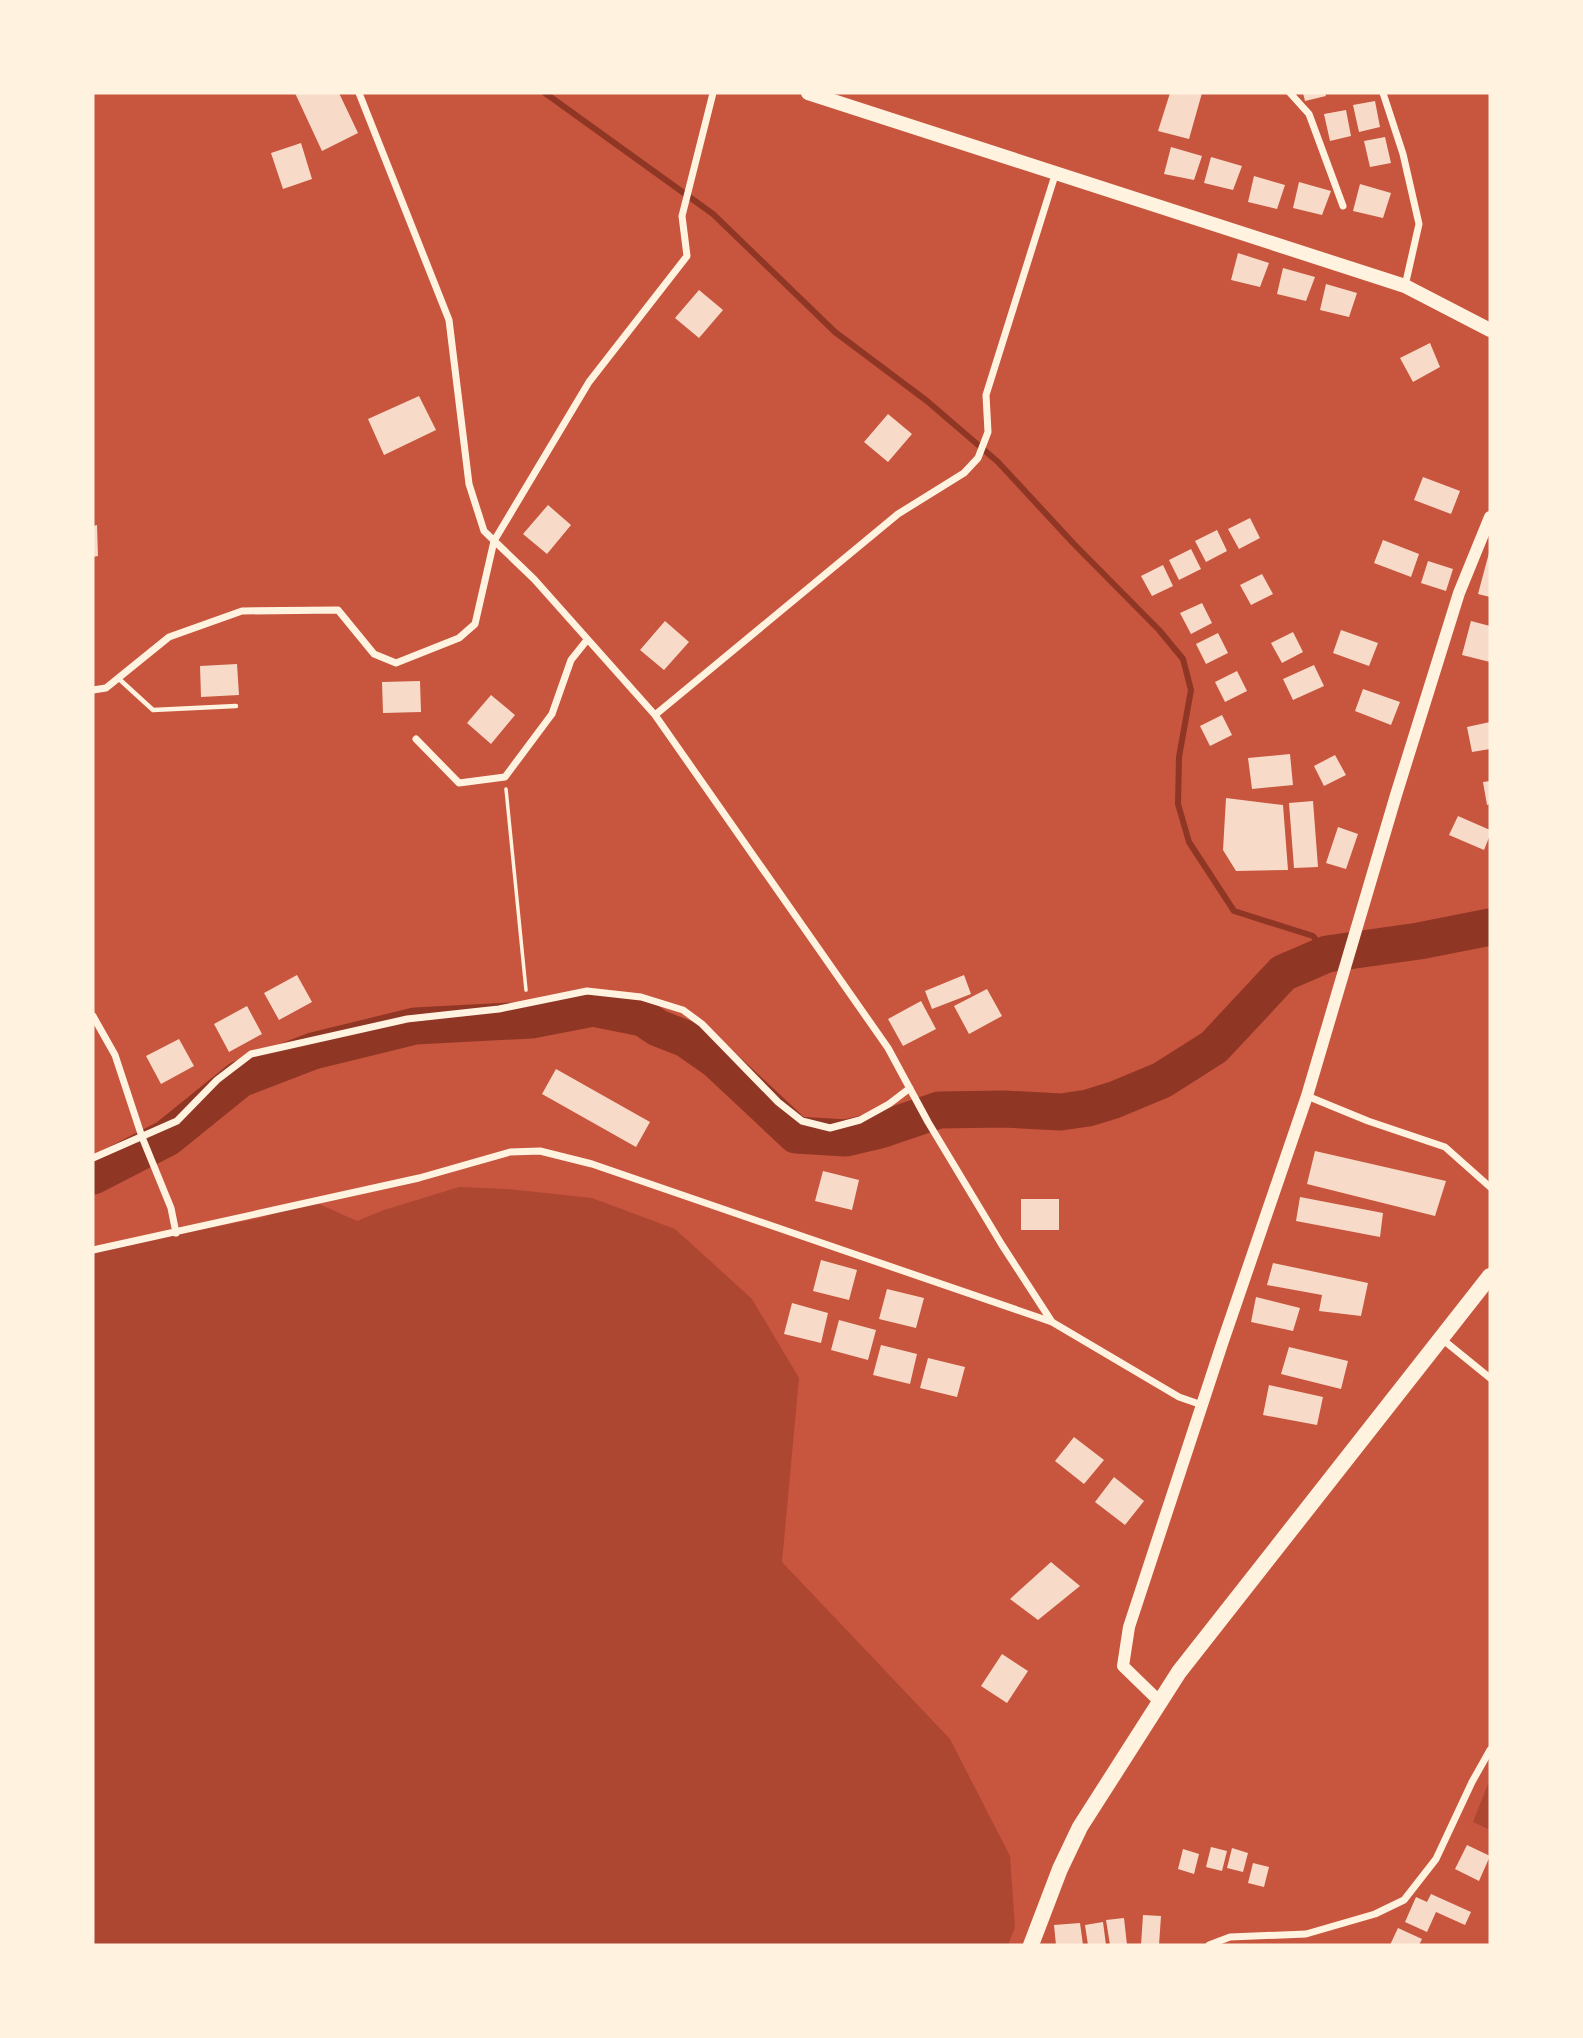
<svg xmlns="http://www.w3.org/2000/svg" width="1583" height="2038" font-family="Helvetica,sans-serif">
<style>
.green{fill:#ae4732}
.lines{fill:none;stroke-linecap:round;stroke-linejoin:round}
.stream{stroke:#8f3625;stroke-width:6}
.river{stroke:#8f3625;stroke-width:37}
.building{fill:#f7dbc8}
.path{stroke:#fff3e0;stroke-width:3.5}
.service{stroke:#fff3e0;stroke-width:4.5}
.minor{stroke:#fff3e0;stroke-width:7}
.tertiary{stroke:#fff3e0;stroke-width:12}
.secondary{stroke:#fff3e0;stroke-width:14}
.trunk{stroke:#fff3e0;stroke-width:16}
</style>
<rect width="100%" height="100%" fill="#c8553d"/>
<path class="green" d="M459 1187 507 1189 592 1198 675 1229 752 1299 799 1378 782 1562 950 1739 1010 1856 1015 1927 1008 1945H93V1250L261 1218 310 1200 357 1221 384 1210Z
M1490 1779V1830L1473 1822Z"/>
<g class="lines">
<path class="stream" d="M545 93 713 214 835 332 927 401 998 462 1073 543 1159 630 1183 659 1191 690 1179 757 1178 804 1189 842 1234 911 1313 936 1327 954"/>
<path class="river" d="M93 1176 167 1138 240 1079 313 1051 415 1026 531 1020 593 1008 643 1018 658 1028 686 1039 716 1060 796 1135 846 1138 880 1130 939 1110 1004 1109 1061 1112 1088 1108 1114 1100 1162 1080 1214 1047 1283 973 1327 954 1419 941 1490 927"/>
</g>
<path class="building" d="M295 93H339L358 133 322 151Z
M1170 93H1202L1189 139 1158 131Z
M1303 93H1325L1326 96 1305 101Z
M1375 101 1380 127 1359 132 1353 105Z
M1346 110 1351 136 1330 141 1324 114Z
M1385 137 1391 163 1370 167 1364 141Z
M301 143 312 179 283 189 271 153Z
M1171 147 1202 156 1194 180 1164 174Z
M1211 157 1242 166 1233 190 1204 183Z
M1254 176 1285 185 1277 209 1248 202Z
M1299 182 1331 191 1322 215 1293 208Z
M1360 184 1391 193 1383 218 1353 211Z
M1238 253 1269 263 1260 287 1231 280Z
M1283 268 1315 277 1306 301 1277 294Z
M1326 284 1357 293 1349 317 1320 310Z
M699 290 723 310 699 338 675 318Z
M1430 343 1440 367 1413 382 1400 358Z
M419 396 436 430 384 455 368 419Z
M888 414 912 434 888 462 864 442Z
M1423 477 1460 491 1451 514 1414 500Z
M548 505 571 525 547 554 523 534Z
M1250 518 1260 538 1239 549 1228 529Z
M97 525 98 556 93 557V526Z
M1217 530 1227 551 1206 562 1195 541Z
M1383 540 1419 554 1411 577 1374 563Z
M1191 549 1201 569 1179 580 1169 560Z
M1489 553H1490V597L1478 594Z
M1428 561 1453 569 1446 591 1421 583Z
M1163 565 1173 586 1152 596 1141 576Z
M1262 574 1273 594 1251 605 1240 585Z
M1202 603 1212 623 1191 634 1180 613Z
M665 621 689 642 664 670 640 650Z
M1471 621 1490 626V662L1462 655Z
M1341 630 1378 643 1369 666 1333 653Z
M1293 632 1303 652 1282 663 1271 643Z
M1218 633 1228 653 1206 664 1196 644Z
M237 664 239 695 201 697 200 666Z
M1314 665 1324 686 1293 700 1283 679Z
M1237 671 1247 691 1225 702 1215 682Z
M420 681 421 712 383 713 382 682Z
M1363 689 1400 702 1391 725 1355 711Z
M491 695 515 715 491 744 467 723Z
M1222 715 1232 735 1210 746 1200 726Z
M1490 722V749L1472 752 1467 727Z
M1290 754 1293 785 1252 789 1248 758Z
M1335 755 1346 775 1324 786 1314 766Z
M1490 781V804L1487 805 1483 782Z
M1226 798 1283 805 1288 870 1236 871 1223 850Z
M1313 801 1318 867 1294 868 1289 803Z
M1458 816 1490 830V835L1484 850 1449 835Z
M1338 827 1358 834 1346 869 1326 863Z
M297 975 312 1002 279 1020 264 993Z
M964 975 971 994 932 1009 925 991Z
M987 989 1002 1016 969 1034 954 1006Z
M921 1001 936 1029 903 1046 888 1019Z
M247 1006 262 1034 229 1052 214 1024Z
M179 1039 194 1066 161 1084 146 1056Z
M556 1069 650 1122 636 1147 542 1094Z
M1315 1151 1446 1181 1435 1216 1307 1184Z
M823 1171 859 1180 852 1210 815 1201Z
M1300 1197 1383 1213 1380 1237 1296 1221Z
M1021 1199H1059V1230H1021Z
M821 1260 857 1270 849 1300 813 1291Z
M1273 1263 1368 1283 1361 1316 1319 1311 1322 1295 1267 1285Z
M887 1289 924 1298 916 1328 879 1319Z
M1256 1297 1300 1308 1293 1331 1251 1322Z
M792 1303 828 1313 821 1343 784 1334Z
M839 1320 876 1330 868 1360 831 1350Z
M881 1345 917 1354 910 1384 873 1375Z
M1289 1347 1348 1361 1341 1389 1281 1374Z
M928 1358 965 1367 957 1397 920 1388Z
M1269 1385 1323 1397 1317 1425 1263 1415Z
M1074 1437 1104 1460 1084 1484 1055 1461Z
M1114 1477 1144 1501 1125 1525 1095 1502Z
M1051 1562 1080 1586 1038 1620 1010 1599Z
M1002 1654 1028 1671 1007 1703 981 1686Z
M1467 1845 1490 1856 1479 1881 1455 1869Z
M1211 1847 1227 1851 1222 1871 1206 1867Z
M1232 1848 1248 1853 1243 1872 1227 1868Z
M1183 1849 1199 1854 1194 1874 1178 1869Z
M1253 1863 1269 1867 1264 1887 1248 1883Z
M1431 1894 1471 1912 1465 1925 1436 1912 1427 1932 1405 1922 1416 1897 1427 1902Z
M1143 1915 1161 1916 1159 1945H1141Z
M1124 1918 1127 1945H1110L1106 1920Z
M1103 1922 1106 1945H1088L1085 1925Z
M1080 1923 1083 1945H1056L1054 1925Z
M1398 1928 1422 1939 1419 1945H1390Z"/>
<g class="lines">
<path class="path" d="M506 789 526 990"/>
<path class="service" d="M118 678 153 710 236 706"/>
<path class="minor" d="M359 93 449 320 469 484 484 531 534 579 655 715 888 1048 928 1122 1002 1245 1052 1322
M1290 93 1309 114 1343 206
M1383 93 1403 154 1419 224 1405 286
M93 690 106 688 169 637 242 611 338 610 374 654 396 663 459 638 475 624 494 541 589 382 687 256 682 216 713 93
M655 715 898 514 964 473 978 458 988 432 986 395 1056 172
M416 739 459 783 505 777 552 714 571 660 587 640
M93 1016 115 1055 142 1137 171 1208 176 1233
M1307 1096 1368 1121 1445 1147 1490 1187
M93 1158 177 1121 217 1080 251 1054 407 1019 499 1009 587 991 641 997 683 1010 702 1024 778 1102 802 1121 830 1128 860 1120 889 1104 910 1088
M93 1250 419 1178 510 1152 540 1151 592 1164 1052 1322 1179 1397 1202 1405
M1442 1339 1490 1378
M1209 1945 1230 1937 1306 1934 1375 1914 1404 1900 1436 1859 1472 1782 1490 1750"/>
<path class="tertiary" d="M1159 1701 1123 1666 1129 1627 1222 1344 1307 1096 1396 795 1459 593 1490 517"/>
<path class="secondary" d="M808 93 1405 286 1490 330"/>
<path class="trunk" d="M1031 1945 1060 1869 1080 1827 1179 1672 1490 1276"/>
</g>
<rect width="1583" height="2038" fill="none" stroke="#fff3e0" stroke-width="189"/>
</svg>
